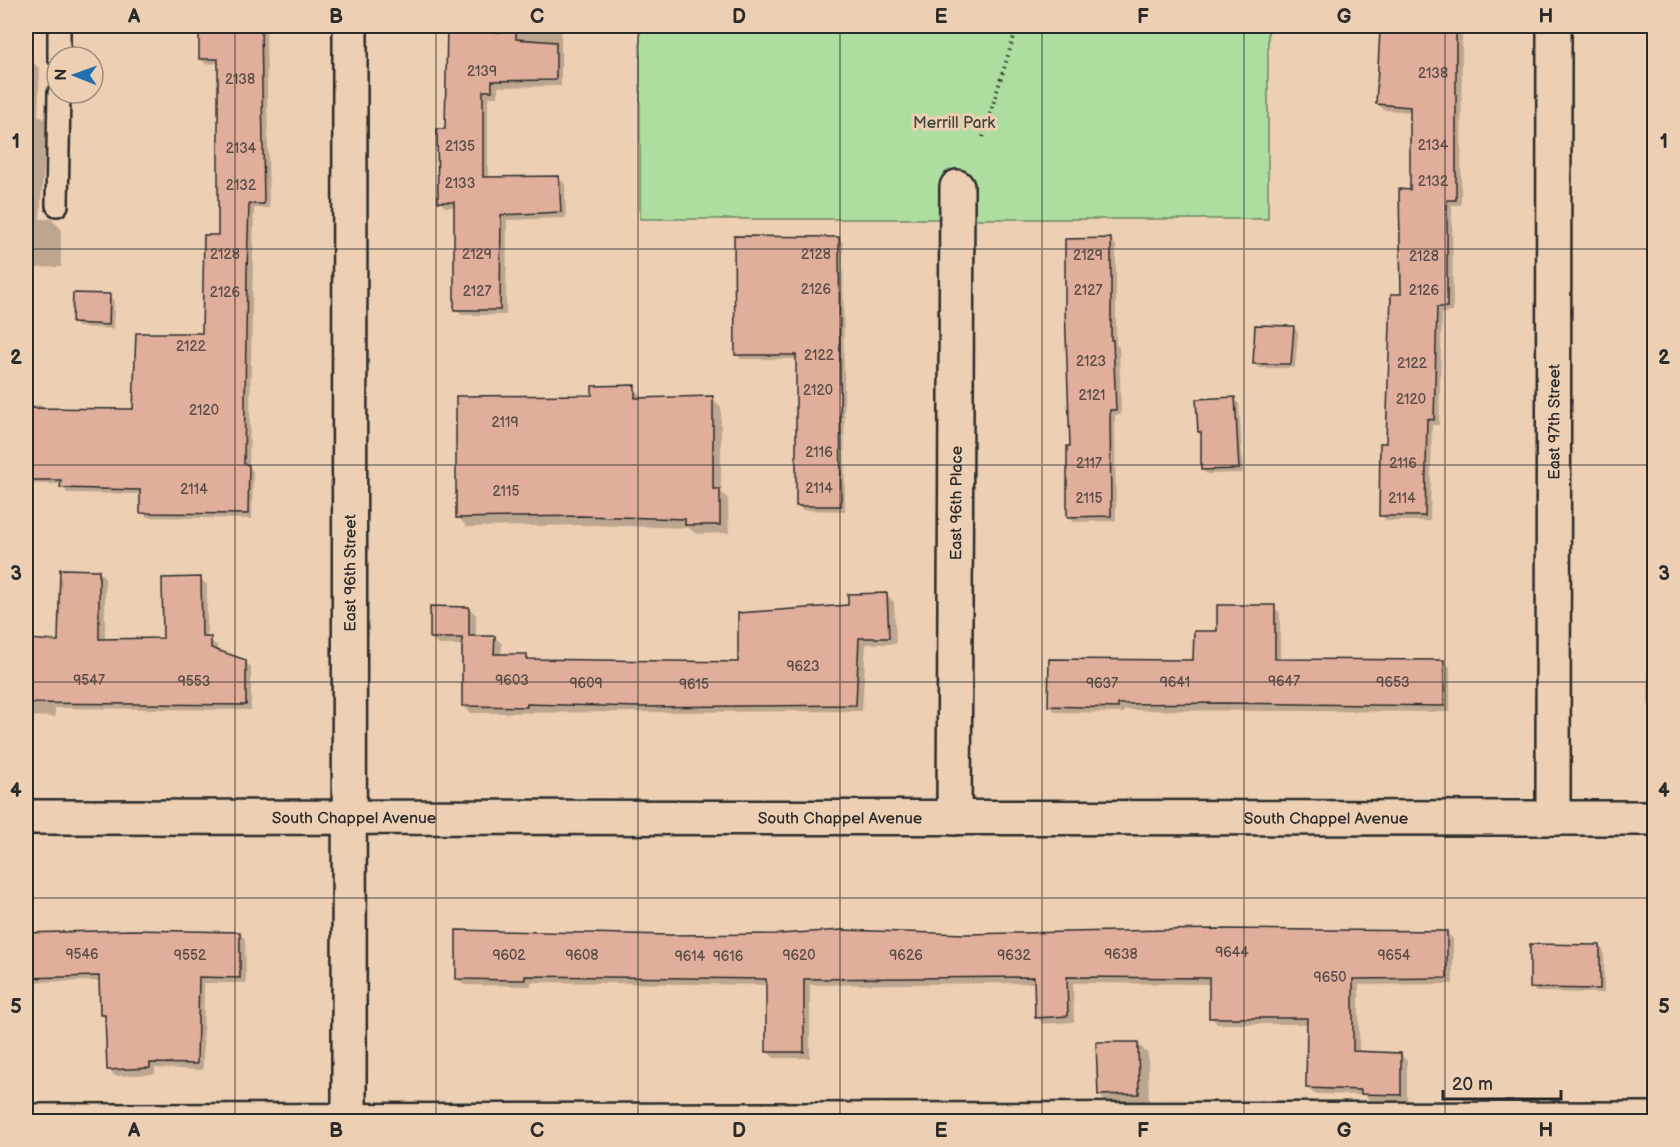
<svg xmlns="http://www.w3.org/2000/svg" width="1680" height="1147" font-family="'Balsamiq Sans',sans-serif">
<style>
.green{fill:#aede9f;stroke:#6c8465;stroke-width:1.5}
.shadow{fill:#0003}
.building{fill:#e0ae9a;stroke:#2b2b2b;stroke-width:1.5}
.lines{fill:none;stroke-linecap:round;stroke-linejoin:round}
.lane-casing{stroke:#2b2b2b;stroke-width:26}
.street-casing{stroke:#2b2b2b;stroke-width:38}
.path{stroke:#2b2b2b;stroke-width:4;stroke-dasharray:1.5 4.5;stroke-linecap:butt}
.lane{stroke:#edd0b3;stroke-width:21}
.street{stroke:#edd0b3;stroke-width:33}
.grid{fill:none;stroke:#2b2b2b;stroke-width:1.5;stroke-opacity:0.55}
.labels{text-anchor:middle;stroke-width:6;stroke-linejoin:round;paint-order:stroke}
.number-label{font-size:14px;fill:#584c47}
.park-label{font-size:16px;fill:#3f463c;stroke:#edd0b3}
.street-label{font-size:16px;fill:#2b2b2b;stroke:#edd0b3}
.neatline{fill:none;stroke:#2b2b2b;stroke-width:2}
.grid-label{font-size:20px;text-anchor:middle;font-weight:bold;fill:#2b2b2b}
</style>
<rect width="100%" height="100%" fill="#edd0b3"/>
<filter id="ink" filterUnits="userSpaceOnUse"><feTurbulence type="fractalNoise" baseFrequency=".0167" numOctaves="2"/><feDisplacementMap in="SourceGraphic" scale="12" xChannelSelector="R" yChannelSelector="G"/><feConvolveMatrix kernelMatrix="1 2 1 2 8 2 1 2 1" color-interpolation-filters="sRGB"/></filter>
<g filter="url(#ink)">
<path class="green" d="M640 26H1268V219H640Z"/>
<path class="shadow" d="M218 26H266L269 208H254L249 467 253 471 252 519 147 517 142 512V494L67 493 62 484H26V405H40L45 410H134L204 335 220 237V63L206 64 200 58Z
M447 26H561V86L498 87V97H488V178H559L565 184 566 218 507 220 506 315H462L456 309V207H445L439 201 447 130Z
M1652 26H1654V174L1649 169Z
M1456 30 1462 36 1461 205H1452L1453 312 1442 313 1439 425H1432L1430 521H1387L1381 515 1411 191V112L1384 110 1378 104Z
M26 63 35 64 40 69 38 115 47 121 40 219H51L61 229V267L26 268Z
M838 238 843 243 845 511 802 510 797 505 798 359H741L736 354Z
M1111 240 1116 246V345L1119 347 1121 415H1115L1116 521 1074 522 1068 516 1072 448Z
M109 296 114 301 113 329 78 327 73 323Z
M1294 328 1298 333 1295 368H1259L1254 363Z
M634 386 643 399 712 398 721 407V492L728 499 729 533 696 534 689 528 592 525 467 527 458 517 594 396Z
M1234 399 1239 404 1243 473 1207 474 1202 469V435L1199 432Z
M99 571 105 578V640H165L201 579 207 585V639L217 645V651L245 661 251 667V710L55 708V717L26 716V640L59 642Z
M887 595 894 602 896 644H866L862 711 470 713 463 705 464 645H439L431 638 469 608 476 615V637H495L502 644 501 656H526L531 661 740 664 849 606Z
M1274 607 1280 613V660L1444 661 1450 667V712L1124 710V713L1056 712 1049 705 1194 662 1218 632Z
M1648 664H1654V710L1648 704Z
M1446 932 1453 939V984L1359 985V1053L1401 1054 1407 1061V1101L1369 1100 1365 1095 1314 1094 1307 1087 1309 1024H1217L1211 1017V984L1073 983 1074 1022 1043 1024 1037 1017 1036 983 810 985V1058H774L767 1051V985L531 982V986L464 985 457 978 670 937Z
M239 933 245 939 246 983H204L203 1070 155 1068V1074L115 1076 109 1070 107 1019 101 1014V981L26 982V934Z
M1600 946 1604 951V993L1536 992 1531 987Z
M1138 1044 1148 1054 1149 1104 1109 1105 1099 1095Z"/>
<path class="building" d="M199 26 261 27 264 204H249L247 272 244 464 249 465 248 514 140 513V490L60 488 61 480H26V408L133 409 136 333H202L204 235H218V59H199Z
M447 26H494V32H516V39L556 42V80L492 81V91H483V177L559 176 561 212 501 215 500 310H454V202H438L437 129H445Z
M1411 26H1456V200H1447V307H1437L1434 420 1427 419 1425 516H1379L1380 443H1386L1391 294H1401L1399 189 1410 190V107L1376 104 1380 30 1411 29Z
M734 236 839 237 841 506H796V355H735Z
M1111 238V340H1113L1116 410H1110L1111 516 1067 517V446H1070L1065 308V239Z
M73 293 110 294 109 325 72 323Z
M1255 325 1294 326 1291 364H1253Z
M635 385V398L713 396V489H720V525H685V519L581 516 456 518V396L592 395V386Z
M1235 397 1239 469 1201 470V432H1198L1196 399Z
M60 569 99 570V639L163 638 162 578 201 577 202 637H211V648L246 660V705L26 703V639L58 641Z
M887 593 889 638H859L856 705 639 707 527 704V707L462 706V638H430V606L469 607V636H495L494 654H527V659L738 662V613L848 605V594Z
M1217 605H1275V659L1444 660V706L1226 703 1118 704V708L1048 706 1049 659 1193 660 1194 631H1217Z
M1215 929 1447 931V978L1353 979V1051L1401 1053V1095L1361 1094V1090L1306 1088 1307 1018H1209V978L1067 977 1068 1016 1035 1018 1034 977 804 979V1052H766V979L525 976V980L456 979V930L670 935 779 934 842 930 966 934Z
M132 930 240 932V978L199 977 197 1064 150 1063V1068L107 1070 105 1015H100L99 976 26 978V933Z
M1530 944 1600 945V989L1530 988Z
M1096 1042H1138L1139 1094 1098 1095Z"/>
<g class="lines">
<defs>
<path id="lane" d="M59 57V26
M57 205 59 93
M26 1115 1654 1113"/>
<g id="street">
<path id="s1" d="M26 817 1654 818"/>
<path id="s2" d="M954 818 957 187"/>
<path id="s3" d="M1553 818 1554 26"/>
<path id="s4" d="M349 1122 350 26"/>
</g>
</defs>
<use href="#lane" class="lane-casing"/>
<use href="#street" class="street-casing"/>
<path class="path" d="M983 137 1017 26"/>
<use href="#lane" class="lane"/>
<use href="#street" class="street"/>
</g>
</g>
<path class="grid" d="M235 26V1122M436 26V1122M638 26V1122M840 26V1122M1042 26V1122M1244 26V1122M1445 26V1122M26 249H1654M26 465H1654M26 682H1654M26 898H1654"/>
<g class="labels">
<g class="number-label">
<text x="482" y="76">2139</text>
<text x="1433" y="78">2138</text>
<text x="240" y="84">2138</text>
<text x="1433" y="150">2134</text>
<text x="460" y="151">2135</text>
<text x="241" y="153">2134</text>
<text x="1433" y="186">2132</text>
<text x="460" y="188">2133</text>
<text x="241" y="190">2132</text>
<text x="225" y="259">2128</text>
<text x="477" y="259">2129</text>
<text x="816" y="259">2128</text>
<text x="1088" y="260">2129</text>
<text x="1424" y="261">2128</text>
<text x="816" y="294">2126</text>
<text x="1088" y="295">2127</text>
<text x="1424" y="295">2126</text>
<text x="477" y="296">2127</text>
<text x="225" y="297">2126</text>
<text x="191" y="351">2122</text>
<text x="819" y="360">2122</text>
<text x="1091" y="366">2123</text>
<text x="1412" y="368">2122</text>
<text x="818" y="395">2120</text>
<text x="1092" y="400">2121</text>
<text x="1411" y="404">2120</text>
<text x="204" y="415">2120</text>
<text x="505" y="427">2119</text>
<text x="819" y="457">2116</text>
<text x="1089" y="468">2117</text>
<text x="1403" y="468">2116</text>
<text x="819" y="493">2114</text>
<text x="194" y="494">2114</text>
<text x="506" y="496">2115</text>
<text x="1089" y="503">2115</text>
<text x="1402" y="503">2114</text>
<text x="803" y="671">9623</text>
<text x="89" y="685">9547</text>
<text x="512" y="685">9603</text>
<text x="194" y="686">9553</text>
<text x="1284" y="686">9647</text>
<text x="1175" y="687">9641</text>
<text x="1393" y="687">9653</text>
<text x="586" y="688">9609</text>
<text x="1102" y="688">9637</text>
<text x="694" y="689">9615</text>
<text x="1232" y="957">9644</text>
<text x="82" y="959">9546</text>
<text x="1121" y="959">9638</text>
<text x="190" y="960">9552</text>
<text x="509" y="960">9602</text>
<text x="582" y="960">9608</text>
<text x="799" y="960">9620</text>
<text x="906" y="960">9626</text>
<text x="1014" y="960">9632</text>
<text x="1394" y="960">9654</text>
<text x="690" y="961">9614</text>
<text x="728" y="961">9616</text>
<text x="1330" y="982">9650</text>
</g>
<g class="park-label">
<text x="954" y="128">Merrill Park</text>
</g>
<g class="street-label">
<text dy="6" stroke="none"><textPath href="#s3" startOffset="396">East 97th Street</textPath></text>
<text dy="6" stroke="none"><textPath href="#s2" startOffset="315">East 96th Place</textPath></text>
<text dy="6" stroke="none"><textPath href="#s4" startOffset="549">East 96th Street</textPath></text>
<text dy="6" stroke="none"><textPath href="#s1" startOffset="328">South Chappel Avenue</textPath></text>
<text dy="6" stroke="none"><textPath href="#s1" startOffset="814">South Chappel Avenue</textPath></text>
<text dy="6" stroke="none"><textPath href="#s1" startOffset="1300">South Chappel Avenue</textPath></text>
</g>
</g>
<rect width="1680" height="1147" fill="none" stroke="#edd0b3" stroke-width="66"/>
<g transform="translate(75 75) rotate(271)"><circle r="28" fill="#edd0b3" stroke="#9f8e7d" stroke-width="1.5"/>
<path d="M0-4.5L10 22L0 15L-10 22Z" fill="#1f6fb2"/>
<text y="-9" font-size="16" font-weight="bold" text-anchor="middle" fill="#2b2b2b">N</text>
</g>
<path d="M1443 1090v9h118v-9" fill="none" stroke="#2b2b2b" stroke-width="3"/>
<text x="1452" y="1090" font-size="18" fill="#2b2b2b" stroke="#edd0b3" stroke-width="4.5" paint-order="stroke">20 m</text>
<rect x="33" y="33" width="1614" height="1081" class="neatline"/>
<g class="grid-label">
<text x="134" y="23">A</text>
<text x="336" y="23">B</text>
<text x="537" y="23">C</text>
<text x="739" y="23">D</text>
<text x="941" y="23">E</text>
<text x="1143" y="23">F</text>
<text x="1344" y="23">G</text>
<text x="1546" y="23">H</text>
<text x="16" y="148">1</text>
<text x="1664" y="148">1</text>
<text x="16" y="364">2</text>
<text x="1664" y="364">2</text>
<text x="16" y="580">3</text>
<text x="1664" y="580">3</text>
<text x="16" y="797">4</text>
<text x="1664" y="797">4</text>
<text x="16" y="1013">5</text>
<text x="1664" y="1013">5</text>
<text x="134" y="1137">A</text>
<text x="336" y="1137">B</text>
<text x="537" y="1137">C</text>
<text x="739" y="1137">D</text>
<text x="941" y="1137">E</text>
<text x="1143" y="1137">F</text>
<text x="1344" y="1137">G</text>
<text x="1546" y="1137">H</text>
</g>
</svg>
